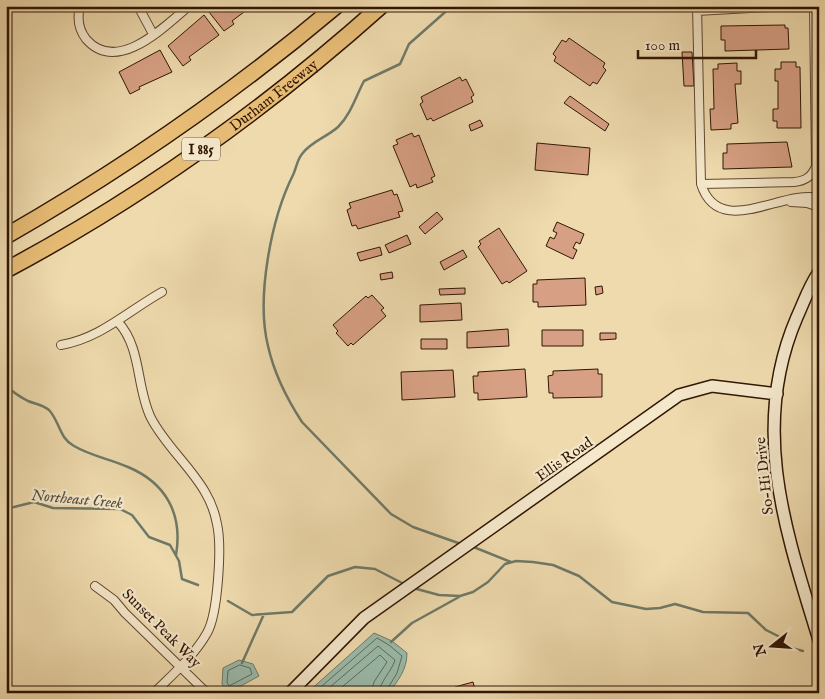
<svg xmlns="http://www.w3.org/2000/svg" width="825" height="699" font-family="'IM FELL English',serif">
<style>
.water{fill:#99bbab;stroke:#6f7968}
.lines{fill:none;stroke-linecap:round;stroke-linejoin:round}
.shore{stroke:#646858;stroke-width:1}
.stream{stroke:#6f7968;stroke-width:2.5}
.building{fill:#d7a084;stroke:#301604}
.street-casing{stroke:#60472e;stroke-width:10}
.secondary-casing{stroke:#301604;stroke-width:14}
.highway-casing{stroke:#301604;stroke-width:18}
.street{stroke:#f4e7ca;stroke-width:8}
.secondary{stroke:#f4e7ca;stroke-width:11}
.highway{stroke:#e7bd76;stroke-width:15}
.labels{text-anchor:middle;stroke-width:4.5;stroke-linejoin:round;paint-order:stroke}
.shield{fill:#f4e7ca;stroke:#6b553f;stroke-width:1}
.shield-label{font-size:14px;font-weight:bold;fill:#301604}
.street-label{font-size:15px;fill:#301604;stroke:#f4e7ca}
.water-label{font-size:16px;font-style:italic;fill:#55503e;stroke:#f4e7ca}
</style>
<rect width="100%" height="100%" fill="#eedaad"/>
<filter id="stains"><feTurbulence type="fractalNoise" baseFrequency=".004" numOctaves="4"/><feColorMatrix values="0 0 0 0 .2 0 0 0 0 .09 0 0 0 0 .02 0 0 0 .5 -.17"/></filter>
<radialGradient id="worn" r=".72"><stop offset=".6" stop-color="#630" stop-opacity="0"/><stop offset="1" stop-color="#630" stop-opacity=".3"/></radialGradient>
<path class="water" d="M374 633 392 641 407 653C407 670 398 680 389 693H307Z
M239 660 253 664 259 676 228 693 222 684 223 668Z"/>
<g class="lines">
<path class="shore" d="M240 665 250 668 252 674 229 686 227 682 228 671Z
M314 693 377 638 389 645 402 656 397 673 385 693
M323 693 378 646 395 660C392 671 380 681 379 693
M335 693 380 655 387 662 374 682 371 693"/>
<path class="stream" d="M452 6 409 44 400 64 364 81C356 96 351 114 338 127 327 137 310 142 302 154 297 160 296 169 293 175 271 219 256 298 268 346 274 373 287 399 302 422L391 514 413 527 461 544
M6 386C13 392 20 397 28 401 35 404 43 405 49 410 60 422 59 438 74 446 91 456 110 459 128 467 166 483 183 514 176 555
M6 509 34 502 53 508 120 509 132 515 149 537 170 545 179 561 182 579 198 585
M471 546 511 562
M413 588 439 595 460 596 473 592 488 582 505 564 516 561 533 562 553 565 579 576 612 602 646 609 660 608 675 604 703 612 748 613 766 630 780 637 787 647 803 651
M228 601 252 615 292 612 328 576 355 567 375 569 406 585
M391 642 412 623 459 597
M242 663 264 614"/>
</g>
<path class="building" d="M216 6H252L232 21 234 24 224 31 209 12Z
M204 15 219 35 189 57 191 60 183 66 168 46Z
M785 25V28H788L789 49 725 51V40H721V26Z
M569 38 605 63 603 67 606 70 597 84 593 82 590 86 554 61 556 57 553 54 562 40 566 42Z
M160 50 172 72 139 87 140 89 130 94 119 72Z
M682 52H692L694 86H684Z
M781 62H796V67H800L801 128H777V121H773V109H778V81H775V69H781Z
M737 63V71H741V84H735L738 123 731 124V129L711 130 710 109H714L713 69H718V64Z
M460 77 462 81 466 79 474 95 471 97 473 102 433 121 431 118 427 120 420 104 423 102 421 97Z
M570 96 609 124 605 131 564 103Z
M480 120 483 126 471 131 469 125Z
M412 133 414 137 419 135 435 176 431 178 433 182 417 188 416 184 410 187 393 146 398 144 396 140Z
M787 142 792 167 723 169V153H727V144Z
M537 143 590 148 588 175 535 170Z
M392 190 394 195 397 194 403 211 398 212 400 217 358 229 356 225 352 226 347 210 351 208 349 203Z
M437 212 443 219 425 234 419 227Z
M557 222 584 234 580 244 576 242 573 248 577 250 573 259 546 246 550 237 554 239 557 233 553 231Z
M499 228 527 271 509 283 507 281 502 284 478 247 481 244 479 241Z
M407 235 411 244 389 253 385 245Z
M380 247 382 255 360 261 357 253Z
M463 250 467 257 444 270 440 262Z
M392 272 393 278 381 280 380 274Z
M585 278 586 305 538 307V302H533V284H537V280Z
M602 286 603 293 596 295 595 287Z
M465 288V294L440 295 439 289Z
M372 295 384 308 381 310 386 316 353 345 351 343 348 346 336 333 338 331 333 325 366 296 368 298Z
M461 303 462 320 420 322V305Z
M508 329 509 346 467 348V332Z
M542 330H583V346H542Z
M600 333H616V339L600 340Z
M421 339H447V349H421Z
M525 369 527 397 478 400V393H474L473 376H478V372Z
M598 369V374H602V397L553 398V393H549L548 376 553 375V371Z
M453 370 455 397 402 400 401 372Z
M473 682 476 693H456L455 687Z"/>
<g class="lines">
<defs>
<path id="street" d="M80 6C77 18 79 30 86 39 117 75 164 27 189 6
M138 6 153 34
M697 6 701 184C719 240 782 189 819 198
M697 11 789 6
M701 184 794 182C805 181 812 177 816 166L814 6
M791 202 807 203 819 207
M118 322C142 348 136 388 151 418 165 445 190 466 205 492 211 502 215 513 217 524 222 546 218 614 207 633 194 656 173 674 154 693
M61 345C101 338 128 311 162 292
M95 586 114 600 125 613 207 693"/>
<path id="secondary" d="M819 272C809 286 804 302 797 317 749 428 786 532 819 640
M290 693 364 618 679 395 712 386 777 394"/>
<g id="highway">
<path d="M6 236C123 169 233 93 336 6"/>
<path id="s1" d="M6 270C141 198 267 108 381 6"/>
</g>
</defs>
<use href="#street" class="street-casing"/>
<use href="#secondary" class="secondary-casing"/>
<use href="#highway" class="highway-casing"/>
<use href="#street" class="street"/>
<use href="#secondary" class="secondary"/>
<use href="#highway" class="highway"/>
</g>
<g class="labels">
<rect class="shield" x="182" y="137.5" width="38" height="23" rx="4"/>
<g class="shield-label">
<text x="201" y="154">I 885</text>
</g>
<g class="street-label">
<text dy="5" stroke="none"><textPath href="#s1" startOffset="320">Durham Freeway</textPath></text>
<text transform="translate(564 459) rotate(-35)" y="5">Ellis Road</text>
<text transform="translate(764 476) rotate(-96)" y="5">So-Hi Drive</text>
<text transform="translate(162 628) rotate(45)" y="5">Sunset Peak Way</text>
</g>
<g class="water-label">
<text transform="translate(77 498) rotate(5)" y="6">Northeast Creek</text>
</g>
</g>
<rect width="825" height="699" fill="none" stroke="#eedaad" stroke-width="25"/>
<rect x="8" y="8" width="810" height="684" fill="none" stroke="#301604" stroke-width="2.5"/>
<rect x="12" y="12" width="800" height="674" fill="none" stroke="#301604"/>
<g transform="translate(772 646) rotate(253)" stroke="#f4e7ca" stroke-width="4" paint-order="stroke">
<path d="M0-4L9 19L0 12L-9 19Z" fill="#301604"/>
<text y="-8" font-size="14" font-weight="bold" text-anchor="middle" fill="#301604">N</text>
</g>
<path d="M638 50v8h118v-8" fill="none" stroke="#301604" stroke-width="2.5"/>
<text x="645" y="50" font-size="15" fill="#301604" stroke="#f4e7ca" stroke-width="4" paint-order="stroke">100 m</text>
<rect width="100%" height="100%" filter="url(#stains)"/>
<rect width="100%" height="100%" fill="url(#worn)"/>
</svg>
